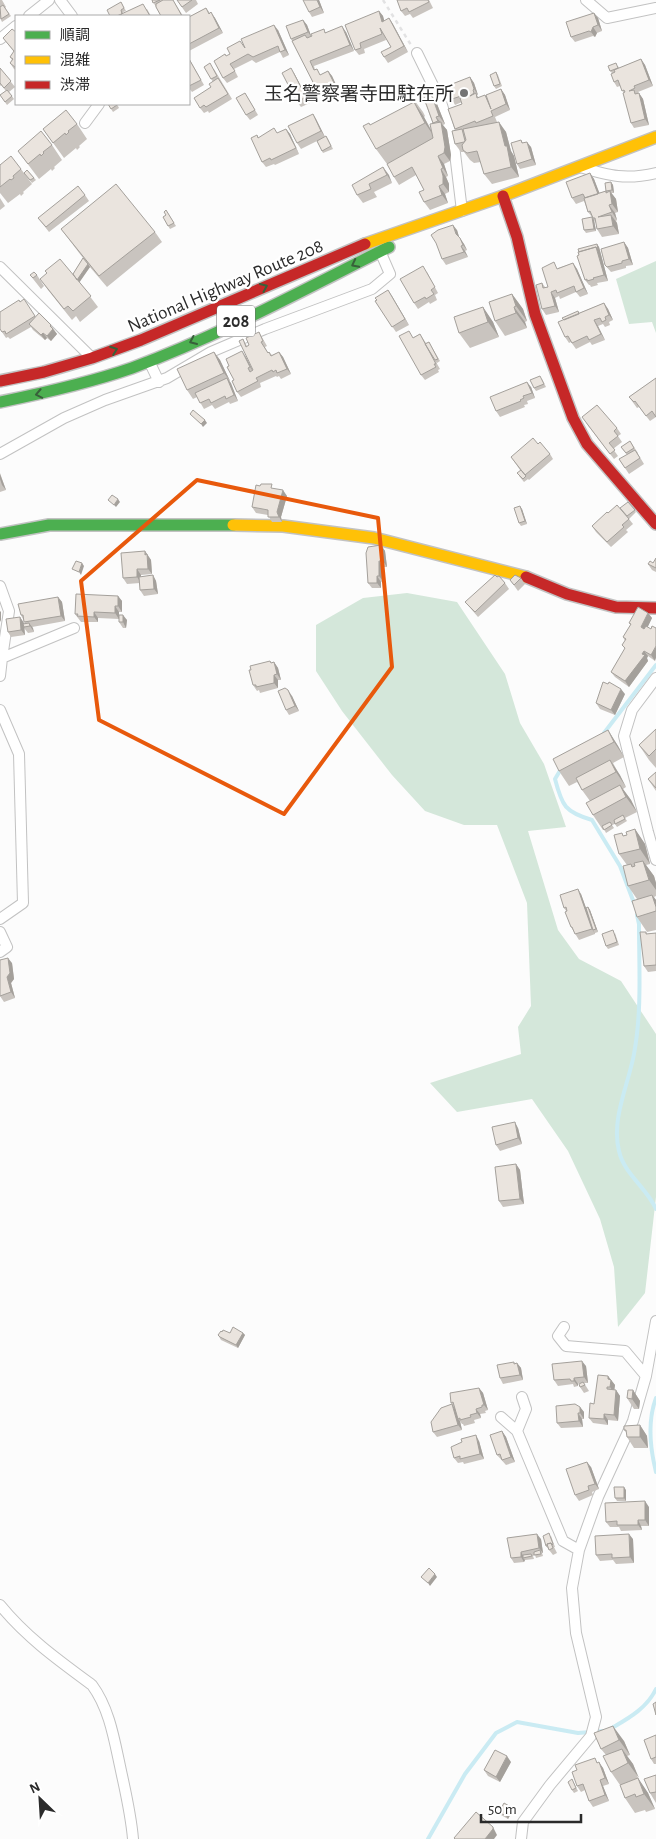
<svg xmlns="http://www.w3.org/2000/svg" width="656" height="1839" font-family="'Alegreya Sans','Noto Sans JP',sans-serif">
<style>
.green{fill:#d4e7da}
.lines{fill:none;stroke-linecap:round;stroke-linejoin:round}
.stream{stroke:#caebf3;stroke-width:4}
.street-casing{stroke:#c2c2c2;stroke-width:12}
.fast-casing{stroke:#c2c2c2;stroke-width:14}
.slow-casing{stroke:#c2c2c2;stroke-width:14}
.jam-casing{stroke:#c2c2c2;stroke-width:14}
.path{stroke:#e2e2e3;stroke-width:2.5;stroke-dasharray:4 4;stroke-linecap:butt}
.street{stroke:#fff;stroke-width:10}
.fast{stroke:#4caf50;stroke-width:11}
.slow{stroke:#ffc107;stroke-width:11}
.jam{stroke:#c62828;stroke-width:11}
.wall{fill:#c9c4bf}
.shaded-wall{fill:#a4a09b}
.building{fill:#eae4de;stroke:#a4a09b}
.oneway{stroke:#38603a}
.marked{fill:none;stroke:#e8590c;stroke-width:4;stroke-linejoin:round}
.poi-dot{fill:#747474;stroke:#fff;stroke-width:2}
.labels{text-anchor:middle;stroke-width:4.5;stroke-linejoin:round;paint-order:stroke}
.shield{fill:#fff;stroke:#6b6b6b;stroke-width:1}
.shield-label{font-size:18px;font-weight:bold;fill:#2b2b2b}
.poi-label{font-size:19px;fill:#2b2b2b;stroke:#fff;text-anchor:end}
.street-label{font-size:19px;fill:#2b2b2b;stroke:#fff}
</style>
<rect width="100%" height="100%" fill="#fcfcfc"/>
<path class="green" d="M656 261V333L652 322 629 324 616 279Z
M407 593 457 602 505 674 520 723 544 764 566 827 528 831 558 930 579 959 621 981 656 1034V1197L645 1293 618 1327 614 1267 600 1219 568 1151 532 1099 457 1112 430 1083 521 1054 518 1027 531 1006 527 903 497 825H464L425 811 392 775 342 711 316 671V625L363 598Z"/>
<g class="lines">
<path class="stream" d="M604 733 656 665
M561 769 555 779C562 806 565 812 592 820L620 866 634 903
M637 915 639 924C639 968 642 1011 634 1054 628 1086 611 1119 619 1151 624 1174 647 1188 656 1209
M656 1398C647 1422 650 1448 656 1472
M612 1728C629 1718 647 1708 656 1689
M428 1839 465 1774 496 1733 517 1722 578 1733 603 1731"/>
<defs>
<path id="street" d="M60 0 72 16
M586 0 607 18 656 8
M29 16 49 0
M0 39 16 26
M417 53 441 102 454 145 462 211
M85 123 99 104
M580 167C610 176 626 180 656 173
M0 267 92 358
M149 361 159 382
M0 454 64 418 105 400 167 378 211 352 265 329 372 289 390 274 380 251
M0 586 9 611 2 658
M0 658H2L0 676
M2 658 74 628
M656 678 632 710 624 736 648 832 656 860
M0 710 19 754 23 903 0 919
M0 932 7 947 0 952
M564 1327 558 1336 566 1346 625 1351 646 1376
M522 1397 526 1409 517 1431 563 1541 579 1550
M501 1417 517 1431
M0 1605C26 1637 58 1660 92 1685 109 1708 114 1738 120 1766 125 1790 131 1814 133 1839
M521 1839 523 1822 550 1785 591 1736 596 1717 576 1633 572 1588 579 1550 598 1497 633 1421 646 1376 656 1321"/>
<path id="fast" d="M0 402C44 393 89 383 132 368 221 335 305 289 389 247
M0 534 49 525H233"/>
<path id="slow" d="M365 244 503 196 656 137
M233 525 283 526 374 538 526 577"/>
<path id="jam" d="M503 196 517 237 535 314 573 418 587 444 656 524
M0 381 44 372 92 358 141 340 365 244
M526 577 567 594 616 607 656 608"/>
</defs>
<use href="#street" class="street-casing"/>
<use href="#fast" class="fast-casing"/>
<use href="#slow" class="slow-casing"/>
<use href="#jam" class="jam-casing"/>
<path class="path" d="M383 0 411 45"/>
<use href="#street" class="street"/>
<use href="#fast" class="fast"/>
<use href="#slow" class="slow"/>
<use href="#jam" class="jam"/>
</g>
<path class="wall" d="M0 0H2L6 7 5 8 11 16 2 22 0 18Z
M152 0H173L183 16H161Z
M177 0H196L198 4 186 13Z
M319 0 324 13 312 17 309 12Z
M397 0H429L433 8 413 18 410 14 405 16 401 11Z
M121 2 126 11 123 12V13L147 9 151 16H110Z
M206 8 210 13 215 18 223 33 189 51V17Z
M379 11 383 16 384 21 389 18 408 52 388 63 384 57 391 47 385 37 386 40 364 49 365 53 359 55 355 50Z
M594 13 598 18 602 31 597 33 595 37 593 36 575 42 571 37Z
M303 20 307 25 311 36 326 32H346L354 51 314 66 315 70 317 69 320 75 328 71 332 76 339 91 331 95 330 93 322 97 318 92 291 39Z
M278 30 289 55 283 58 280 52 256 63 252 60 234 69 238 77 227 83 223 78 227 56Z
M16 32V70L14 69 10 63 12 60 10 57 14 52 3 38Z
M189 58 204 85 192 92 189 88Z
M641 59 645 65 653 86 638 92 643 99 649 125 634 128 631 123 624 93 620 86 617 87 614 82 612 73 610 71 618 66 619 68Z
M204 67 214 69 232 99 209 113 208 111 204 113 200 108 211 87 213 82Z
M0 68 15 87 9 92 14 99 7 105 0 95 6 91 1 85 0 86Z
M496 72 498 75 502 86 496 89 494 86Z
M294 73 310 103 301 107 297 102Z
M470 77 474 83 478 95H477L479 98 485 95 487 98 501 89 505 95 510 110 495 117 497 122 506 132 511 151 514 156 519 177 492 184 484 174 481 162 474 163 470 160 464 152H461L455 144 456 130 455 129 462 104V102L455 105 452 99Z
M427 87 437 104 445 124 443 125 447 130 451 155 450 161 444 164 448 176 446 177 449 184V192L445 194 448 203 430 210 424 202V190L416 175 399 185 394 177 402 156 387 164 376 149 371 125 412 104V97L423 112 425 116 424 117 432 131 433 124 426 105 422 99Z
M245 93 258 115 250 120 246 115Z
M108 104H117L119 108 113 112Z
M313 114 316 119 325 137 326 136 328 139 333 149 323 153 317 141 301 149 297 143Z
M77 124 87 139 79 146 80 147 77 150 76 148 64 158 43 129Z
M286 129 290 134 299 154 275 165 274 164 266 167 262 162 257 135 259 138 278 133Z
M521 140 523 143 531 147 536 165 520 169 517 164Z
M52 145 62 160 54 167 55 168 52 171 51 169 39 179 18 151Z
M0 165 21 169 32 184 23 192 24 193 21 196 20 194 8 203 0 193Z
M383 167 392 183 374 192 377 197 363 203 357 195Z
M27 170 36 180 32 183 24 173Z
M590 173 594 179 599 193 606 191 611 182 613 185 614 193H611L616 199 618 212 615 213 617 220 616 221 617 223 619 234 602 237 597 229 596 223 594 220 596 231 586 233 584 230 592 217 588 212 584 201 576 204 572 198Z
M85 195 89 201 49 232 38 218Z
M0 198 5 206 0 210Z
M166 210 176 226 170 229 163 217 166 215Z
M61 229 155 232 162 242 107 287 89 266 90 267 79 282 98 307 80 322 76 316 72 320 48 290 40 279 73 274 83 258Z
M457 230 459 237 464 244 467 250 465 251 468 257 446 265 442 259Z
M624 242 628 248 633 265 626 266V268L611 272 605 265Z
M597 244 599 247 608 281 597 283 598 285 591 287 590 285H589L585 280Z
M573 263 577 269 588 294 580 297 576 292 560 299 559 296 555 298 559 312 546 315 542 309V283L545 287H548L558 268Z
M427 272 438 293 435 295 437 300 430 304 429 302 418 309 414 303Z
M30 275H37L44 286 41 289Z
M388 290 409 325 396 332 375 301Z
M512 294 523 309 527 321 525 322 527 328 505 336 495 321Z
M20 302 36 317 51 325 57 334 51 341 47 338 45 340 33 330 31 327 10 339 8 337 6 338 0 329Z
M604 303 608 309 613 320 609 322 610 325 605 327 603 324 598 326 605 340 592 345 590 342 576 349 571 342 569 343 565 337 579 313Z
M483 307 493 322 499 337 470 348 459 333Z
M259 332 267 346 265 347 268 353 269 352 272 355 279 352 283 357 291 374 281 379 279 376 277 377 276 376 260 383 261 387 241 397 237 392 234 380 246 357 253 370 243 339 247 346 249 345Z
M420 334 426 343 429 342 440 361 437 363 436 362 440 369 438 370 439 372 425 380 421 375 414 337Z
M214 352 220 360 230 381H229L238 401 230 404 229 402 215 409 212 405 204 409 197 397 193 399 187 390Z
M656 378V417L650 421 639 407 637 408 629 397Z
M542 379 546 387 536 391 534 388Z
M531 387 535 398 527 401 528 404 524 405 525 407 500 417 496 411Z
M586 423 617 428 621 434 618 436 622 442 613 449 618 456 614 459Z
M630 441 638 453V454L644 464 629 474 619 459 627 455 621 447Z
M538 444 550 454 553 459 529 480 528 479 524 482 519 476 520 470 511 457Z
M0 473 6 490 0 492Z
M275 489 287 496 281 517 282 522H272L268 515 256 513 252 507Z
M628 502 636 512 629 519 633 524 626 530 628 532 611 547 596 532 592 526 608 513 622 511Z
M522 509 527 524 521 526 519 523Z
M381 545 385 551 387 567H383V581L381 582V588H372L368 583Z
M145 551 151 560 152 574 141 575V577L153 575 156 581 158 594 144 596 140 590V583L127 584 123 578Z
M656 558V572L652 570 648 564 653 563Z
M521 578 525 584 518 591 510 580Z
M505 583 509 589 478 617 465 602Z
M118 596 122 601V612H119V615L127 620 126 628H123L119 622V619L98 618V622H81L75 614Z
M58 597 62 602 65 621 32 627 34 632 28 633 24 628 25 635 11 637 8 632 20 617 24 624 25 623 21 615Z
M648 613 652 618 647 627 655 661 648 656 647 658 648 661 629 687 615 677 611 672 625 649 622 645 625 641 623 637 631 625 629 623Z
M270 661 271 663 274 662 278 668 281 680H278V688L260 693 259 690 257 691 253 685Z
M625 694 615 715 600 709 596 703Z
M292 696 299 711 289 715 286 710Z
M656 729V768L649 760 639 745Z
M608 730 618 746 624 757 613 763 626 787 623 789 631 800 637 812 625 818 627 821 617 827 615 824 612 825 614 828 606 833 604 829 603 830 593 815 590 801 582 790 577 782 569 786 559 771Z
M656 772V791L648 779Z
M635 829 645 844 650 864 646 865 654 876 656 883V896L654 897 656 900V930L647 932 637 917V899L628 886 627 865 619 854 624 835H627Z
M581 894 586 908 588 907 590 910 598 932 595 933V934L579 940 571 927 567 912 564 908Z
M646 932 647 934 656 933V971L648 972 644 966Z
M615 933 619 945 608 949 606 946Z
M12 963 14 979 11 983 15 998 4 1002 0 996Z
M518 1128 522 1144 500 1151 496 1145Z
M516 1164 520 1170 524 1204 503 1207 499 1201Z
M222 1332 230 1333H243L245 1335 238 1348 221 1340 218 1335Z
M515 1363H517L521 1368 523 1380 503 1384 500 1378Z
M586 1366 588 1383H584L589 1391 584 1393 580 1387V1383L578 1384V1386L574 1387 573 1384 558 1386 554 1380Z
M608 1376 615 1385 614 1390H616L620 1396 618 1421 608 1420V1425L593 1423 589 1418 594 1404Z
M479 1388 483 1393 488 1410 485 1411 486 1413 480 1414 481 1418 474 1420 475 1423 464 1426 463 1424H462L460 1421 462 1430 437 1437 433 1432 455 1408 451 1403Z
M633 1390 640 1401 639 1409H634L627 1398Z
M580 1407 584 1412V1419H582L583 1427 561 1428 557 1423Z
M640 1425 647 1436 648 1448H634L627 1437V1433L624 1430Z
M502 1431 506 1437 515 1462 506 1465 497 1455Z
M479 1441 484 1459 464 1464 463 1462 458 1463 454 1458Z
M591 1467 599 1489 592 1492 593 1495 579 1501 575 1495Z
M626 1490V1501H617L615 1498Z
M649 1507V1526H641L642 1530 621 1531 619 1527H610L606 1522Z
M551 1536 555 1547H554L557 1553 553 1555 546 1546Z
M541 1539 543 1553H542L543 1556 536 1558 535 1555 533 1556 534 1559 525 1560 524 1562 514 1563 511 1558Z
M633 1539 634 1563 616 1564 613 1560 600 1561 596 1555Z
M594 1733 624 1741 630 1755 627 1756 633 1764 638 1778 648 1793 655 1809 646 1812 645 1810 635 1813 625 1798 620 1785 611 1772 606 1755 601 1749Z
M656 1735V1764H654L651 1759Z
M511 1762 500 1782 488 1776 484 1770Z
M598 1762 603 1768 609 1784 603 1786 609 1801 593 1807 589 1801 585 1790 581 1792 577 1786Z
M656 1775V1803L650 1793Z
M572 1779 578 1791 574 1793 572 1790Z
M513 1810 508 1819 501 1815 499 1812Z"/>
<path class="shaded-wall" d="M317 0H319L324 13 320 7Z
M379 11 383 16 386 27 382 22Z
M211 12 215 18 223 33 219 28Z
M594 13 598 18 602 31 598 25Z
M389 18 393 24 408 52 404 46Z
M303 20 307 25 312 38 308 32Z
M274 25 278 30 289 55 285 50Z
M342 26 346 32 354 51 350 45Z
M593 27 597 33 595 37 591 32Z
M641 59 645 65 653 86 649 80Z
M291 68 294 73 310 103 306 97Z
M328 71 332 76 339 91 335 85Z
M470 77 474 83 478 95 474 89Z
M501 89 505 95 510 110 506 104Z
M639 93 643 99 649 125 645 119Z
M432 96 437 104 445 124 439 116Z
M414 102 424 117 435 138 425 123Z
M313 114 316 119 325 137 321 131Z
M436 117 447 130 451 155 450 161 444 153 442 128 438 121Z
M499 122 506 132 511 151 514 156 519 177 511 167 505 146Z
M286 129 290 134 299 154 296 148Z
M527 142 531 147 536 165 532 159Z
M438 156 444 164 448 176 443 168Z
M383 167 389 175 392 183 387 175Z
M441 169 446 177 449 184V192L443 184Z
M590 173 594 179 603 202 599 196Z
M611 182 613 185 614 193 612 190Z
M439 186 445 194 448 203 442 195Z
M606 191 611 199 610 191 616 199 618 212 612 204Z
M609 205 615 213 617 220 612 212Z
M611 215 617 223 619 234 613 226Z
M592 217 594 220 596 231 594 229Z
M453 225 457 230 460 240 456 234Z
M460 238 464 244 467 250 463 245Z
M624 242 628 248 633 265 629 259Z
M597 244 599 247 608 281 604 275 596 247Z
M461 246 465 251 468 257 464 252Z
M573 263 577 269 588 294 584 288Z
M88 264 90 267 79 283 77 280Z
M388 290 392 296 409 325 405 319Z
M551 292 555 298 559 312 555 306Z
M512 294 523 309 527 321 516 306Z
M604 303 608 309 613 320 609 315Z
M483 307 493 322 499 337 488 322Z
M514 307 525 322 527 328 516 313Z
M594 320 598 326 605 340 601 334Z
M53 329 57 334 51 341 47 336Z
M43 333 47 338 45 340 41 335Z
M242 351 246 357 254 373 250 367Z
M214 352 220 360 230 381 224 373Z
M279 352 283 357 291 374 287 369Z
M227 378 231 383 238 401 234 395Z
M527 382 531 387 535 398 532 393Z
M205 420 207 423 203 427 201 424Z
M0 473V474L6 490 2 485 0 479Z
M283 490 287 496 281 517 282 522 279 517 277 512Z
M118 499 120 502 116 507 114 505Z
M520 506 522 509 527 524 525 521Z
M381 545 385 551 387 567 383 561Z
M145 551 151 560 152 574 148 569Z
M379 561 383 567V581L379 576Z
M82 563 84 566 81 575 79 572Z
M137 569 141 575V583L137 577Z
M153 575 156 581 158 594 154 589Z
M377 576 381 582V588L377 583Z
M118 596 122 601V612L118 606Z
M58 597 62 602 65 621 61 616Z
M115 606 119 612V619L115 613Z
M0 611 1 612V622L0 620Z
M94 612 98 618V622L94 617Z
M648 613 652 618 645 633 641 627Z
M123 615 127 620 126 628 123 622Z
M20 617 24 623 25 635 21 630Z
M29 623 33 628 34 632 30 626Z
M656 646V658L655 661 651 655Z
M644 651 648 656 647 658 648 661 629 687 625 681Z
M274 662 278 668 281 680 277 674Z
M274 675 278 680V688L274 683Z
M621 689 625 694 615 715 611 710Z
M288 690 292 696 299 711 295 706Z
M608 730 618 746 624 757 614 742Z
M610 760 620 775 626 787 616 772Z
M620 785 631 800 637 812 626 797Z
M635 829 645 844 650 864 640 849Z
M643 861 654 876 656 883V890L649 880Z
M578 889 581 894 594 930H593L595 934 592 929Z
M652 895 656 900V907Z
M588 907 590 910 598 932 596 929Z
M8 958 12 963 14 979 11 983 15 998 11 992 7 977Z
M515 1122 518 1128 522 1144 518 1138Z
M516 1164 520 1170 524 1204 520 1199Z
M243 1333 245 1335 238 1348 236 1345Z
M582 1361 586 1366 588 1383 584 1377Z
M517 1363 521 1368 523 1380 520 1375Z
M608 1376 615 1385 614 1393 610 1387 608 1379Z
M574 1378 578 1384V1386L574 1381Z
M479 1388 483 1393 488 1410 484 1405Z
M616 1390 620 1396 618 1421 614 1415Z
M633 1390 640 1401 639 1409 632 1399Z
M452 1404 456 1410 458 1419 460 1421 462 1430 458 1425Z
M580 1407 584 1412V1419L580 1413Z
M476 1409 480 1414 481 1418 477 1413Z
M578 1413 582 1419 583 1427 579 1421Z
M604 1414 608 1420V1425L604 1419Z
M640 1425 647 1436 648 1448 640 1437Z
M502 1431 506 1437 515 1462 511 1457Z
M476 1435 479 1441 484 1459 480 1454Z
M587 1462 591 1467 599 1489 595 1484Z
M624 1487 626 1490V1501L624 1498Z
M645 1501 649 1507V1526L645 1520Z
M638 1520 641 1526 642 1530 638 1525Z
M537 1534 541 1539 543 1553 539 1548Z
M629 1534 633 1539 634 1563 630 1557Z
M521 1552 524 1557 523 1558 525 1560 524 1562 521 1557Z
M435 1574 437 1577 430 1586 428 1583Z
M613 1726 624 1741 630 1755 619 1740Z
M622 1749 633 1764 639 1778 628 1763Z
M507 1756 511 1762 500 1782 496 1777Z
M599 1762 603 1768 609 1784 605 1778Z
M638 1778 648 1793 655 1809 644 1794Z
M600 1780 603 1786 609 1801 605 1795Z
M511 1807 513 1810 508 1819 506 1816Z
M493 1827 497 1835 494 1839H485Z"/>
<path class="building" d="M152 0H160L153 3Z
M163 0H173L182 16H161L156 7V4Z
M177 0H192L182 7Z
M303 0H317L320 7 309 12Z
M397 0H428L429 2 409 12 407 8 401 11Z
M121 2 124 8 121 10 122 14 117 16H110L107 10Z
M143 4 150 16H117Z
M3 5 9 14 1 19 0 7Z
M206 8 209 14 211 12 219 28 189 44V17Z
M379 11 382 22 389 18 404 46 384 57 381 52 391 47 380 28 382 34 360 43 361 48 355 50 345 25Z
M594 13 598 25 593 27 591 32 589 31 571 37 566 22Z
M303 20 308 32 291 39 286 26Z
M274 25 285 50 280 52 278 46 253 57 248 54 230 64 235 71 223 78 214 61 225 54 226 56 230 54 227 48 240 41 245 48 241 39Z
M342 26 350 45 310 61 314 70 317 69 320 75 328 71 335 85 327 89 326 87 318 92 292 41 305 35 307 38 312 36 311 34 324 29 325 33Z
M12 29 16 32V68L10 63 13 59 10 57 14 51 3 38Z
M189 59 201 80 189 86Z
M641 59 649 80 634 86 635 88 629 91 634 90 635 94 639 93 645 119 631 123 623 93 625 92 624 90 622 91 618 80 614 82 611 74 615 72 614 70Z
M210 63 217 76 211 79 204 67Z
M616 63 618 68 610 71 608 66Z
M0 68 11 81 4 88 0 83Z
M291 68 306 97 297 102 282 73Z
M496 72 500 84 494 86 490 75Z
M470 77 474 89 473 90 474 93 470 96 476 93 477 98 485 95 491 109 486 95 501 89 506 104 491 111 493 116 476 123 475 121 455 129 448 109 462 104 460 98 464 97V95L452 99 447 86Z
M218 78 228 94 206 107 204 105 200 108 194 98 211 87 209 84Z
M427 87 430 94 422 99 418 93Z
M7 90 12 96 5 102 0 95Z
M245 93 255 110 246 115 236 98Z
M432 96 439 116 436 117 438 121 433 123 424 98Z
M412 97 415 101 411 103 409 98Z
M414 102 425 123 376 149 363 126 369 123 370 125Z
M108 104H116L117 105 111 109Z
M66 110 77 124 68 131 69 132 66 135 65 133 53 143 43 129Z
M313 114 321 131 297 143 288 126Z
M441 122 445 147 444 153 438 156 443 168 441 169 443 176V184L439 186 442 195 424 202 419 192 424 190 412 167 394 177 387 164 433 138 430 124Z
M499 122 505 146H507L511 167 484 174 477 151 467 153 463 150 462 145 466 140 463 129Z
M274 128 277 133 286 129 296 148 271 160 270 158 262 162 251 138 257 135 258 138Z
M462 129 465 141 464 142 455 144 452 131Z
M41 131 52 145 43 152 44 153 41 156 40 154 28 164 18 151Z
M326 136 331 146 322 151 317 141Z
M521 140 522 143 527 142 532 159 517 164 511 143Z
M11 156 21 169 13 176 14 178 11 180 10 179 0 187V165Z
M383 167 387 175 369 184 371 189 357 195 352 185Z
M27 170 34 178 30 180 24 173Z
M590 173 598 194 585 198 583 194 572 198 566 182Z
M611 182 612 190 606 191 605 183Z
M116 184 155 232 99 276 61 229Z
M78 186 85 195 46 227 38 218Z
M606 191V193L610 191 612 204 609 205 612 212 598 217 611 215 613 226 597 229 595 218H593L590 211 588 212 584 198Z
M166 210 174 223 168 226 163 217 166 215 164 212Z
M592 217 594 229 584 230 582 219Z
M453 225 456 234 460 238 463 245 461 246 464 252 442 259 436 243 431 235 438 230Z
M624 242 629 259 622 261V263L607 267 605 265 601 249Z
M597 244 598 250 596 247 579 252 578 249Z
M596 247 604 275 593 278 594 279 587 281V279L585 280 577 256 579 255 578 252Z
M83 258 88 264 77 280 73 274Z
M60 259 91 296 73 311 68 306 64 309 40 279 47 273 45 271Z
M554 262 557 269 573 263 584 288 576 292 574 286 557 293 556 290 551 292 555 306 542 309 536 285 542 283 543 288 548 287 542 268Z
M423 266 435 287 431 290 434 294 426 299 425 297 414 303 400 279Z
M34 272 37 275 33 278 30 275Z
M388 290 405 319 392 327 375 301 377 300 375 298Z
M512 294 516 306 514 307 516 313 495 321 489 302Z
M24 299 35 316 6 334 5 331 2 332 0 329V312L19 300 20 302Z
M604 303 609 315 605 317 606 320 602 322 600 318 594 320 601 334 589 340 587 336 572 343 568 336 565 337 558 322Z
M483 307 488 322 459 333 454 317Z
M578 311 579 314 564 320 562 318Z
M39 313 51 325 50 326 53 329 47 336 43 333 41 335 29 324Z
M409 331 413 338 420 334 436 364H434L436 367 421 375 399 336Z
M259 332 263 341 261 342 268 353 269 352 271 356 279 352 287 369 277 373 276 370 273 372 272 370 256 378 258 381 237 392 232 381 234 380 227 367 229 366 226 359 242 351 250 367 248 368 250 372 253 370 239 341 243 339 246 347 249 345 246 338Z
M429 342 438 359 435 360 425 344Z
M214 352 224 373 187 390 177 369Z
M540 376 544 384 534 388 530 380Z
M227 378 234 395 226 399 225 396 211 403 209 399 200 403 195 393Z
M656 378V417L652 411 646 416 635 401 634 402 629 397Z
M527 382 532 393 523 396 524 398 520 400 521 401 496 411 490 397Z
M597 405 617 428 614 431 618 436 609 443 615 450 610 454 582 417Z
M193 410 205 420 201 424 190 414Z
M533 438 538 444 540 442 550 454 525 475 511 457Z
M630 441 634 448 626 453 621 447Z
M635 450 640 458 625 468 619 459Z
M521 470 526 476 523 479 517 473Z
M261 484H272L271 488 283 490 277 512 279 517H268V510L252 507 256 485 260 486Z
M112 495 118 499 114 505 108 500Z
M628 502 635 510 627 516 620 508Z
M617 505 629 519 622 525 624 527 607 542 592 526 607 512 608 513Z
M520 506 525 521 519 523 514 508Z
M381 545 383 561H379V576H377V583H368L366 553 368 547Z
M145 551V555L147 554 148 569H137V577L123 578 121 553Z
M656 558V568L648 564 650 561 653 563Z
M76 561 82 563 79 572 72 569Z
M153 575 154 589 140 590 139 577Z
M495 575 497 577 499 576 505 583 475 612 465 602Z
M515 575 521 578 514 585 510 580Z
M76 594 118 596V606H115V613L94 612V617L77 616 78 614H75Z
M58 597 61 616 24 622 23 615H21L18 604Z
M638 607 648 613 641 627 644 629 646 626 651 629 652 626 656 628V646L651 655 644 651 642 654 645 655 625 681 611 672 625 648 622 645 626 639 623 637 631 624 629 623Z
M119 615H123V622H119Z
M20 617 21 630 8 632 6 619Z
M29 623 30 626 24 627 23 624Z
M270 661 271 663 274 662 277 674 274 675V683L256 687V685H253L249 670H251L250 666Z
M603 682 608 684 609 682 621 689 611 710 596 703Z
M285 688 288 690 295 706 286 710 278 691Z
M656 729V749L649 756 639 745Z
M608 730 614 742 559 771 553 759Z
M610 760 616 772 582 790 576 778Z
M656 772V788L648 779Z
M620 785 626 797 593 815 586 803Z
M623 815 625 819 615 824 614 820Z
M610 822 612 825 604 830 602 826Z
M635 829 640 849 619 854 614 835 622 833 623 836 627 835 626 832Z
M643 861 649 880 628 886 623 866 631 864 632 867 635 866 634 863Z
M578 889 592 929 575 934 572 927H571L565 912 567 911 566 907 564 908 560 895Z
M652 895 656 907V911L637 917 632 901Z
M588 907 596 929 593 930 586 908Z
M613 930 617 942 606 946 602 934Z
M640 932H646V934L656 933V965L644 966Z
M8 958 10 973 7 977 11 992 0 996V960Z
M515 1122 518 1138 496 1145 492 1127Z
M516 1164 520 1199 499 1201 495 1167Z
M233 1327 243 1333 236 1345 220 1337 218 1335 221 1331 222 1332 223 1330 230 1333Z
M582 1361 584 1377 574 1378V1381H571L570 1379 554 1380 552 1364Z
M514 1362V1364L517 1363 520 1375 500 1378 497 1365Z
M598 1375 608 1376V1379L611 1380 610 1387H607V1389L616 1390 614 1415 604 1414V1419L589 1418 590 1403 594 1404Z
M583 1382 585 1385 580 1387 579 1384Z
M479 1388 484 1405H482V1407L476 1409 477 1413 470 1415 471 1417 460 1420V1418L458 1419 453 1402 451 1403 450 1393Z
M628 1390H633L632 1399 627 1398Z
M452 1404 458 1425 433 1432 431 1422 441 1408Z
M575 1404 580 1407V1413H578L579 1421 557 1423 556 1406Z
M640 1425V1437H627L626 1430H624V1426Z
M502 1431 511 1457 502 1460 500 1454 497 1455 490 1435Z
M476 1435 480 1454 460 1459V1456L454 1458 451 1447 462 1442 461 1439Z
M587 1462 595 1484 588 1486 589 1490 575 1495 566 1469Z
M614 1487H624V1498H615Z
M645 1501V1520H638V1525H617V1521L606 1522 605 1503Z
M549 1533 553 1544 552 1545 551 1543 547 1544V1546H546L543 1536Z
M537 1534 539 1548 521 1552V1557L511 1558 507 1538Z
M629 1534 630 1557 612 1558V1554L596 1555 595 1536Z
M551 1543 553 1548 549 1550 547 1544Z
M540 1550 541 1554 534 1555V1552Z
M531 1554 532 1556 523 1558V1555Z
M429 1568 435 1574 428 1583 421 1577Z
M656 1702V1715L653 1704Z
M613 1726 619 1740 601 1749 594 1733Z
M656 1735V1757L651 1759 644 1740Z
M622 1749 628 1763 611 1772 603 1756Z
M495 1750 507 1756 496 1777 484 1770Z
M595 1758 597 1763 599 1762 605 1778 600 1780 605 1795 589 1801 583 1784 577 1786 572 1772 577 1770 575 1765Z
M656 1775V1792L650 1793 644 1779Z
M638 1778 644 1794 636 1797 635 1794 625 1798 620 1785Z
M572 1779 576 1788 572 1790 568 1782Z
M504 1803 511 1807 506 1816 499 1812Z
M476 1812 493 1827V1829L485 1839H455L454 1838Z"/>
<defs><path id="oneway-chevron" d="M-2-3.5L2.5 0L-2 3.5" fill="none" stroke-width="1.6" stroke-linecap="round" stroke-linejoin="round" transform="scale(1.25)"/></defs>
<g class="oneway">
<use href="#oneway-chevron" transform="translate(355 264) rotate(153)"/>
<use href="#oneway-chevron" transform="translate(264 287) rotate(-24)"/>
<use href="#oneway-chevron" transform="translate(193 341) rotate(156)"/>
<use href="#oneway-chevron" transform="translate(114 350) rotate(-20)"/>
<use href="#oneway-chevron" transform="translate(39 394) rotate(169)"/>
</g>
<path class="marked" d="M197 480 378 518 392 667 284 814 99 720 81 581Z"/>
<circle class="poi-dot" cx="464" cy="93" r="5"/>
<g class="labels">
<rect class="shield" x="217" y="305.5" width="38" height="31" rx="4"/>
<g class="shield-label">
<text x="236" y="327">208</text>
</g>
<g class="poi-label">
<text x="454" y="100">玉名警察署寺田駐在所</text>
</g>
<g class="street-label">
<text transform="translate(225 285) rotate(-23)" y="7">National Highway Route 208</text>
</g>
</g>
<rect x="15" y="15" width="175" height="90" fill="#ffffff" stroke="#aaaaaa"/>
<rect x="25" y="31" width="25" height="8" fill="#4caf50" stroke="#aaaaaa"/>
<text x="60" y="40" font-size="15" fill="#2b2b2b">順調</text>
<rect x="25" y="56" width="25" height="8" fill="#ffc107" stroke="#aaaaaa"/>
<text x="60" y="65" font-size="15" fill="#2b2b2b">混雑</text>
<rect x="25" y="81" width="25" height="8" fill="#c62828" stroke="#aaaaaa"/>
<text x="60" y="90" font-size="15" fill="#2b2b2b">渋滞</text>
<g transform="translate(40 1799) rotate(335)" stroke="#ffffff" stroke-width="4" paint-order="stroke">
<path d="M0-4L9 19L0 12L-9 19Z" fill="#2b2b2b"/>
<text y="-8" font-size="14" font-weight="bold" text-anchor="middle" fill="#2b2b2b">N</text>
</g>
<path d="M481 1814v8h100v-8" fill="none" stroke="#2b2b2b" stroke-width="2.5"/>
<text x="488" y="1814" font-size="15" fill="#2b2b2b" stroke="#ffffff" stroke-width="4" paint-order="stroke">50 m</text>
</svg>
